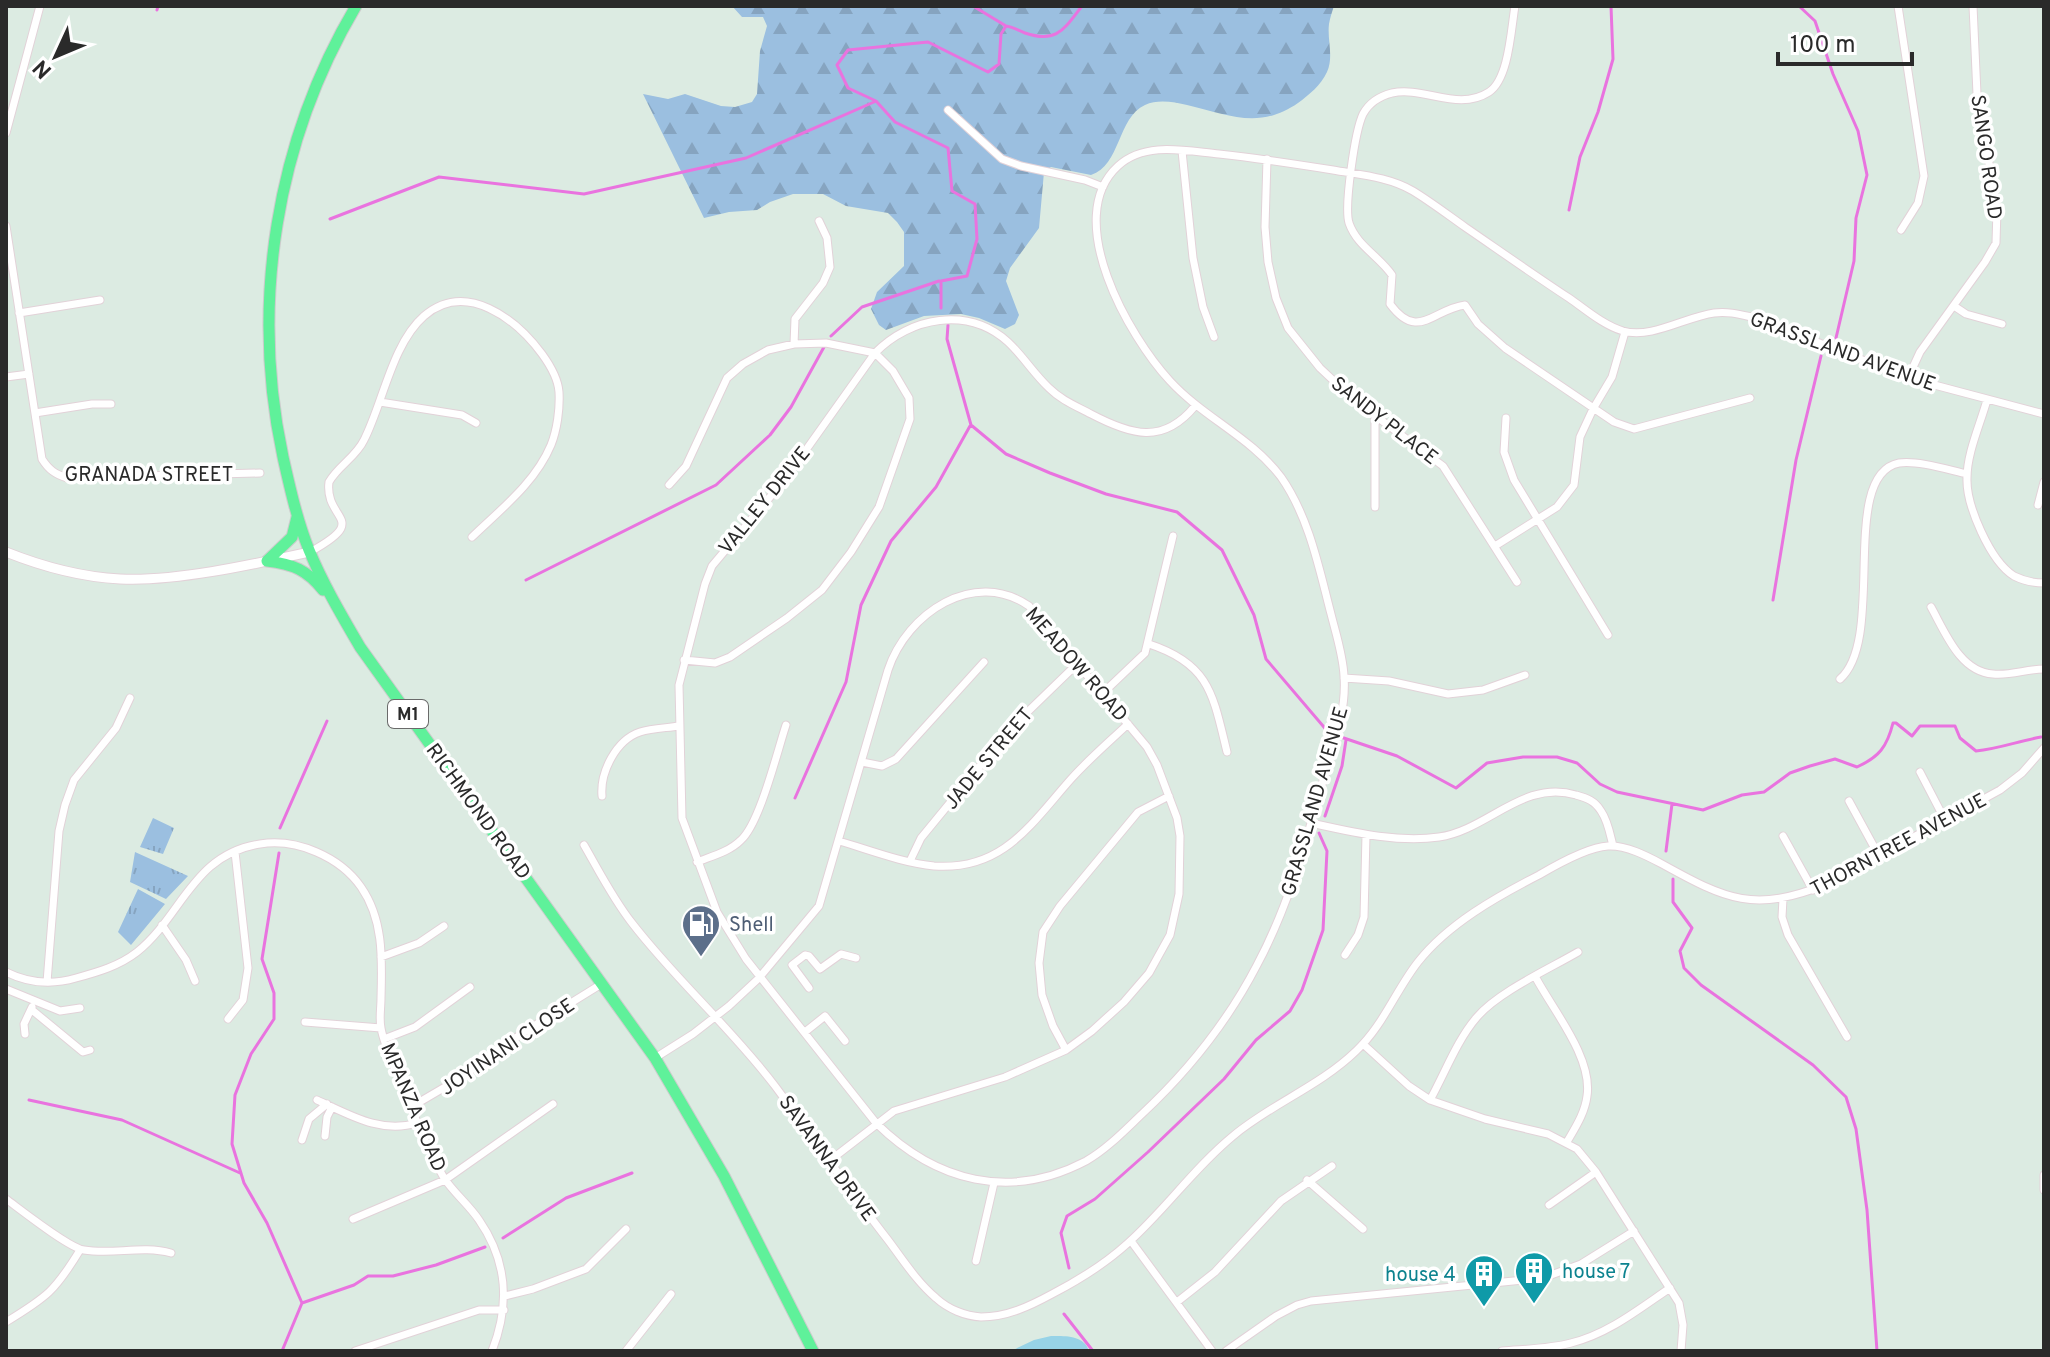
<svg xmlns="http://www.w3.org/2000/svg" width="2050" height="1357" font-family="Overpass,sans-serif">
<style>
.grass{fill:url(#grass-tufts)}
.forest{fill:url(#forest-firs)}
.pitch{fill:#97d3e7}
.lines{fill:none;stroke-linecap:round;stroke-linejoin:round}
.stream{stroke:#e973df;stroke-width:3}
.minor-casing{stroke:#e2d2d8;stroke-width:9}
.tertiary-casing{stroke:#e2d2d8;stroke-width:11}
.trunk-casing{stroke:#ccc;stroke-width:13}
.minor{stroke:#fff;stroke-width:7}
.tertiary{stroke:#fff;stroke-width:9}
.trunk{stroke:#5ff19a;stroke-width:11}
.labels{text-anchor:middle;stroke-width:7;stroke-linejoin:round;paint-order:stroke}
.shield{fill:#fff;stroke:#6a6a6a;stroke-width:2}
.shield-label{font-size:18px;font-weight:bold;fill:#2a2a2a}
.street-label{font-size:20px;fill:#2a2a2a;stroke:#fff}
.service-label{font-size:20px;fill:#4e5e75;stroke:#fff;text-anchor:start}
.culture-label{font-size:20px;fill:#0d838f;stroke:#fff;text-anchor:start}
</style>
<defs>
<pattern id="grass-tufts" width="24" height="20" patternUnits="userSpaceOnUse" patternTransform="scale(2)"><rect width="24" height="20" fill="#9bbfe0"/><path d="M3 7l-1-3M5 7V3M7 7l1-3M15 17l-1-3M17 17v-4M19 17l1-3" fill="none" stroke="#86a4c0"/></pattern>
<pattern id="forest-firs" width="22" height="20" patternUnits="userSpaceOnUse" patternTransform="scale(2)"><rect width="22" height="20" fill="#9bbfe0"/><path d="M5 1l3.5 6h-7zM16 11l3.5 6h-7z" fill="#86a4c0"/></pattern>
</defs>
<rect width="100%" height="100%" fill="#dcebe2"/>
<path class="grass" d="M153 818 174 828 163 854 140 847Z
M135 852 188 876 166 899 130 882Z
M138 889 165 904 131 945 118 932Z"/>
<path class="forest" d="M732 6H1334C1332 12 1330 18 1329 24 1327 40 1334 56 1327 72 1321 85 1309 95 1298 103 1259 130 1229 115 1187 105 1174 102 1158 99 1145 105 1117 118 1121 165 1091 175L1051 167 1044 172 1039 228 1010 268 1006 281 1019 315 1015 324 1005 329 979 318 961 314 924 316 886 330 879 325 871 309 877 292 904 266V232L897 222 888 213 846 206 823 194H793L770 202 757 210 729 212 704 218 643 94 668 99 685 94 721 106 735 107 752 102 757 94 760 51 767 26 763 17H742Z"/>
<path class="pitch" d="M1051 1336C1065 1336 1084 1335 1089 1351H1011L1034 1340Z"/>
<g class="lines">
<path class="stream" d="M973 6 1006 26
M1799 6 1815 21 1833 74 1858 131 1867 175 1856 218 1854 261 1836 338
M157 10 158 6
M1569 210 1580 157 1598 112 1613 59 1611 6
M330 219 439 177 584 194 746 158 874 102
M941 308V281L967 276 977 239 975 204 952 191 948 148 895 122 876 101 848 88 837 65 848 50 928 42 988 72 999 64 1001 34 1006 26C1013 27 1018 30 1025 33 1057 44 1064 29 1082 6
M948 325 947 339 971 425 1006 454 1050 473 1106 494 1177 512 1222 550 1254 615 1266 659 1329 733 1397 756 1456 788 1487 763 1523 757H1557L1577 763 1600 784 1617 792 1703 810 1742 795 1764 792 1790 773 1810 766 1835 759 1857 767C1879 757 1887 747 1893 723H1896L1912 736 1920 726H1955L1960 738 1976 751C1998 749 2019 741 2041 737
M831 336 862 307 939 281
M526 580 716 485 770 435 791 407 824 347
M1773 600 1796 460 1821 356
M795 798 846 682 861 605 891 541 936 487 970 426
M1325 816 1342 766 1346 740
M280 828 327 721
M1666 851 1672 804
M279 853 262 959 274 993V1019L251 1054 235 1095 232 1144 244 1183 267 1223 302 1303 282 1351
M1673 879V902L1692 928 1680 951 1684 968 1701 985 1813 1065 1846 1097 1856 1129 1867 1210 1877 1351
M29 1100 122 1120 240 1173
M503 1238 566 1198 632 1173
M1069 1268 1061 1233 1067 1216 1095 1199 1148 1152 1224 1079 1256 1040 1290 1011 1302 990 1323 930 1327 851 1319 833
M302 1303 354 1285 368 1276H393L436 1265 485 1247
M1064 1314 1093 1351"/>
<defs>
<path id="minor" d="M1515 6C1511 29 1509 79 1489 92 1458 112 1424 86 1392 93 1380 96 1369 103 1363 114 1355 131 1344 206 1349 223 1357 246 1379 256 1392 275L1390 304C1418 342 1433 309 1465 305L1478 324 1505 348 1614 422 1634 429 1750 398
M1898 6 1924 176 1918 203 1901 230
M948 110 1002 159 1021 166 1085 180 1103 187
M6 133 40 6
M1182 151 1193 258 1203 307 1214 337
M1267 159 1265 227 1268 262 1276 298 1288 328 1320 368 1354 400 1443 466 1517 582
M6 226 42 459C49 470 55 474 67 478L260 473
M1954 306 1966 314 2002 324
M19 313 100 300
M794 344 795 319 823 283 830 267 827 238 819 221
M6 377 29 374
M1908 378 1920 352 1985 262 1996 243 1997 209 1977 94 1973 6
M1987 400C1980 425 1967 453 1967 478 1966 505 1990 561 2014 576 2024 581 2033 583 2044 583
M380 402 462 415 476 423
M1195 406C1163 445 1131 435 1091 414 1076 406 1061 400 1049 388 1034 374 1023 356 1008 342 968 306 910 317 875 353L786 478 712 566 705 584 679 685 682 818 717 912 746 959 876 1123C936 1182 1010 1201 1086 1161 1107 1149 1125 1130 1142 1114 1188 1071 1228 1021 1257 965 1287 909 1304 849 1321 788 1331 752 1347 714 1344 676 1343 655 1336 634 1331 614 1319 568 1309 517 1281 477 1252 438 1203 417 1170 381 1129 337 1061 218 1118 166 1145 141 1186 151 1219 154 1257 158 1295 164 1333 170 1361 175 1389 177 1413 191 1431 202 1448 215 1465 227 1500 251 1534 275 1569 298 1585 309 1603 325 1623 331 1652 339 1685 317 1714 313 1729 311 1742 315 1756 318L1908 378 2044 414
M35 413 92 404H111
M1506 418 1504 452 1514 480 1608 635
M669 485 686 466 727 378 743 364 768 350 794 344 826 343 875 353 893 371 909 398 910 419 879 507 851 552 822 590 787 618 730 657 715 663 684 660
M2038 505 2044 482
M1375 507V418
M1495 546 1557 507 1574 485 1580 437 1593 409 1612 377 1625 332
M310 552C372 518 324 521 329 482 338 466 356 457 364 440 383 403 392 344 424 316 466 280 516 319 542 354 550 365 558 378 559 392 560 409 557 430 551 445 535 483 501 509 472 537
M1931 607C1945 632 1960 672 1993 674 2010 676 2027 669 2044 669
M1149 644C1210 664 1213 695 1227 752
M1344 678 1389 681 1448 694 1483 690 1525 675
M1840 679C1887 638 1838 475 1899 463 1917 460 1949 470 1967 474
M1103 693 1145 653 1173 536
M862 762 882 766 896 759 984 662
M1920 772 1945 820
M602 796C600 772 616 740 640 732 652 728 667 728 679 726
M1849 801 1879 856
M1311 823C1352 832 1397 843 1439 837 1488 830 1523 779 1576 795 1587 798 1595 801 1601 811 1608 821 1610 834 1613 846
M1783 836 1813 890
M839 841C870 850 903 863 934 866 1003 871 1031 824 1071 779 1089 759 1109 742 1128 724
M584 845C599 871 613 899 632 923 676 980 731 1028 775 1086 813 1137 849 1190 888 1240 903 1260 917 1282 936 1298 948 1309 965 1316 981 1317 1007 1317 1030 1306 1052 1294 1079 1280 1105 1264 1128 1243 1165 1210 1194 1168 1233 1136 1271 1104 1320 1086 1356 1051 1383 1026 1396 990 1418 962 1448 924 1496 897 1539 875 1556 865 1588 847 1608 846 1626 845 1647 856 1662 864 1727 900 1754 913 1827 884L2000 790 2022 773 2044 748
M910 861 921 838 1013 726 1077 664
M697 862C712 856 729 852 741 840 760 823 777 752 786 725
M1783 899 1782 917 1788 935 1847 1037
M162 925 186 960 195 981
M1345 955 1358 935 1364 917 1366 835
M381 957 419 943 444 926
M6 972C28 983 52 985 76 978 98 972 119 966 137 952 182 916 193 854 260 844 297 838 340 857 361 887 384 920 382 960 381 998 381 1008 379 1019 381 1028 384 1045 393 1063 399 1079 413 1112 426 1147 444 1178 454 1193 469 1205 479 1220 508 1262 510 1305 492 1351
M1536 978C1553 1010 1593 1058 1587 1096 1585 1113 1575 1128 1567 1142
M47 982 59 831 65 805 74 780 116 728 130 698
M809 988 792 965 805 955 809 956 820 969 841 954 856 958
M6 989 60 1011 80 1008
M32 1010 83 1052 90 1050
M228 1019 243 1000 248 968 235 852
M305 1022 381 1028
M805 1032 825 1016 845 1041
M25 1034 24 1024 32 1007
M384 1039 415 1027 470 987
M1363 1044 1409 1086 1430 1100 1485 1119 1548 1134 1577 1149 1596 1172 1679 1303 1683 1325 1681 1351
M1066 1050 1053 1026 1042 995 1039 963 1043 932 1060 906 1138 812 1169 796
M655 1058 693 1034 729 1006 759 978 819 906 888 670C907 613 974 568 1029 606L1147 747 1157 765 1177 818 1180 836 1179 894 1170 935 1149 973 1124 1002 1092 1031 1066 1050 1005 1077 894 1111 828 1162
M317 1100C350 1115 381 1134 417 1123
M1430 1100C1445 1073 1457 1040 1477 1017 1498 992 1549 969 1578 952
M411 1107 457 1080 524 1032 603 983
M325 1136 327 1117 332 1107
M302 1140 309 1119 327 1104
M2044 1175V1190
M1307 1180 1363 1229
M6 1199C21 1210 69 1248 84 1250 113 1255 142 1245 171 1253
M1549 1205 1596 1172
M353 1219 445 1180 553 1104
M1131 1241 1212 1351
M976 1261 994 1183
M505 1296 533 1289 586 1269 626 1229
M1177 1302 1215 1272 1281 1201 1332 1166
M6 1322C47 1297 55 1291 80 1250
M355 1351 479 1310H504
M626 1351 671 1294
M1226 1351 1276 1316 1297 1305 1311 1301 1543 1278 1581 1264 1634 1231
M1502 1351C1525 1349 1549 1349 1571 1343 1608 1334 1639 1309 1670 1288"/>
<path id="tertiary" d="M6 552C41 566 82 577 120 579 175 582 255 564 310 552"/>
<path id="trunk" d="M356 6C276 141 250 303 283 457 290 488 297 520 309 550 323 584 342 616 360 647L655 1058 724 1176 813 1351
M267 561C293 564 307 570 323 590
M267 561 292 537 297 517"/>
</defs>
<use href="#minor" class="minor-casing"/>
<use href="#tertiary" class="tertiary-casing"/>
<use href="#trunk" class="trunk-casing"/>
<use href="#minor" class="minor"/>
<use href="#tertiary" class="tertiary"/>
<use href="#trunk" class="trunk"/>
</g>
<defs>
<symbol id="fuel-pin" viewBox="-11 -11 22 30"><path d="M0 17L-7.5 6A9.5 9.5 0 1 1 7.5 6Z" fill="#5c6f8a" stroke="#fff"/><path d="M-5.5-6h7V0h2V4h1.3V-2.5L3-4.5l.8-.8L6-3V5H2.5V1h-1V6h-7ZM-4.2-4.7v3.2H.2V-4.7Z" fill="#fff"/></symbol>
<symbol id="building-pin" viewBox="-11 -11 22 30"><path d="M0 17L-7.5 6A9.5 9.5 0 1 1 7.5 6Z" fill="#0f9aa8" stroke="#fff"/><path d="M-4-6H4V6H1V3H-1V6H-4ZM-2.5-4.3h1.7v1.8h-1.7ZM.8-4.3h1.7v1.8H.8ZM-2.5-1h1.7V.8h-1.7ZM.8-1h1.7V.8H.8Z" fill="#fff"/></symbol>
</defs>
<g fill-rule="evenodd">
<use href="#fuel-pin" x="679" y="902" width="44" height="60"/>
<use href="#building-pin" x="1512" y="1249" width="44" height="60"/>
<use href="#building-pin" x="1462" y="1252" width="44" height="60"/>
</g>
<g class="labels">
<rect class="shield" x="388" y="700" width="40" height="28" rx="6"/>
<g class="shield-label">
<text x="408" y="720">M1</text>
</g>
<g class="street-label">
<text transform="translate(1987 157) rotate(82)" y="7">SANGO ROAD</text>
<text transform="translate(1843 351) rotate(20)" y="7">GRASSLAND AVENUE</text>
<text transform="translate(1385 420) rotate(38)" y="7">SANDY PLACE</text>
<text x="149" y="481">GRANADA STREET</text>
<text transform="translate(764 500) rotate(-51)" y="7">VALLEY DRIVE</text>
<text transform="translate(1077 664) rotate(49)" y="7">MEADOW ROAD</text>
<text transform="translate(988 758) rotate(-50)" y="7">JADE STREET</text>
<text transform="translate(1314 801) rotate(-74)" y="7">GRASSLAND AVENUE</text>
<text transform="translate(479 811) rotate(54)" y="7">RICHMOND ROAD</text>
<text transform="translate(1898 844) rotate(-28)" y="7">THORNTREE AVENUE</text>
<text transform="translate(507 1046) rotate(-34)" y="7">JOYINANI CLOSE</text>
<text transform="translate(414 1107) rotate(67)" y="7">MPANZA ROAD</text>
<text transform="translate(828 1158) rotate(54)" y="7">SAVANNA DRIVE</text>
</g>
<g class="service-label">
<text x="729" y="931">Shell</text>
</g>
<g class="culture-label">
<text x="1562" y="1278">house 7</text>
<text x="1456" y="1281" text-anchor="end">house 4</text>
</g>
</g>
<rect width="2050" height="1357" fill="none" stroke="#2a2a2a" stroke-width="16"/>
<g transform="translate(56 56) rotate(226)" stroke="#ffffff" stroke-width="6" paint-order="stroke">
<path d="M0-6L14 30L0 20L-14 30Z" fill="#2a2a2a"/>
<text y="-12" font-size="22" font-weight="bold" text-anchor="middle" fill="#2a2a2a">N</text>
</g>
<path d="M1778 52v12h134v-12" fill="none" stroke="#2a2a2a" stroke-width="4"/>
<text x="1790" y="52" font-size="24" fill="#2a2a2a" stroke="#ffffff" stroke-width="6" paint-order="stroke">100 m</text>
</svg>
